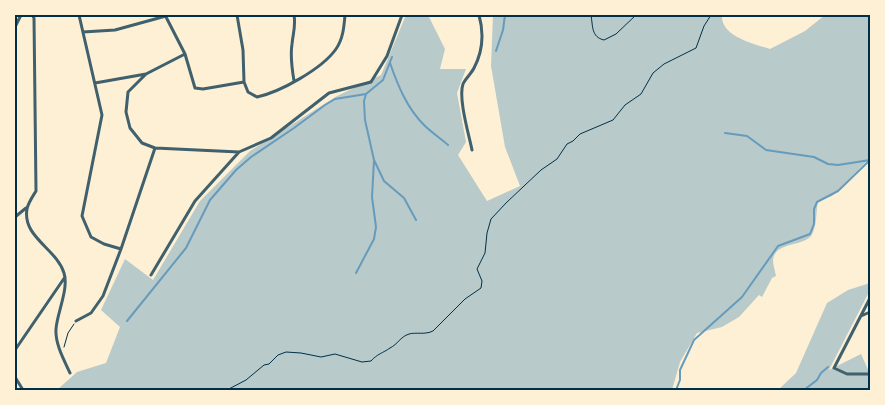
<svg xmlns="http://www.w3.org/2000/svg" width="885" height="405" font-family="'Roboto Condensed',sans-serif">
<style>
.green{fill:#b9caca}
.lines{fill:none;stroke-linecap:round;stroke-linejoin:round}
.stream{stroke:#669bbc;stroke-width:2}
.path{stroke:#003049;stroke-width:1}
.minor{stroke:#3f606c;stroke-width:3}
.neatline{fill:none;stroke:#003049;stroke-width:2}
</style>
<rect width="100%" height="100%" fill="#fdf0d5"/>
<path class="green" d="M406 15H428L445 49 440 69H466L457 93 466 142 458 155 487 201 520 186 505 147 491 66 493 15H722C720 36 754 44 770 49L805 31 825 15H870V158L832 196 818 201C816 211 817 228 811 236 801 247 775 242 773 260 773 265 775 271 776 276L772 278 762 297 759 295 739 317 722 327 697 333 680 362 672 390H57L77 372 106 363 120 327 101 310 125 259 153 280 200 201 250 151 337 96 381 75Z
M870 283V290L829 370 861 354 870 374V390H778L796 373 827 303 848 290Z"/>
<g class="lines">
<path class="stream" d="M496 51 503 30 505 15
M390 63C398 86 407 108 424 125 431 132 440 138 448 145
M725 133 747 136 766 150 814 157 828 164 838 165 870 160
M374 160 384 181 404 198 416 220
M356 273 374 239 376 227 372 197 374 160 365 120 364 101 366 94
M127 321 186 248 210 200 236 170 251 157 294 128 325 105 335 99 366 94 383 80 392 57
M676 390 680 380V370L694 340 742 297 778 246 810 234 814 224V209L817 202 838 191 870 160
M804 390 817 380 821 373 828 367"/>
<path class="path" d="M591 15C593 26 591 37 604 40L616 34 636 15
M456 308 465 299 481 288 482 281 477 269 485 253 487 233 491 219 506 203 541 170 557 159 567 144 573 141 580 134 613 120 625 105 641 94 653 73 664 64 696 48 704 26 711 15
M64 347 68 333 74 324
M227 390 246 380 264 365 269 364 278 355 286 352 301 353 321 357 335 354 362 362 371 361C377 354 383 353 390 348 398 344 400 337 409 334 416 332 425 335 433 331L456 308"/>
<path class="minor" d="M32 15 34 18 36 191C33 196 28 203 27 209 22 237 57 249 64 273 69 289 57 313 56 329 55 344 64 360 70 373
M79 15 102 115 82 216 91 237 104 244 121 249
M165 15 185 54 195 88 203 89 244 82
M237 15 243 50 244 82 248 92 257 97C280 92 322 69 336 49 343 39 344 27 345 15
M294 15C296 25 293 34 292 44 290 56 292 69 294 81
M15 27 21 15
M83 32 115 30 166 16
M185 54 146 74 128 92 126 112 130 128 142 143 155 148 239 152 271 138 329 93 371 82 387 56 402 15
M95 83 146 74
M472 150C469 135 458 98 463 84 465 79 471 74 474 68 483 51 484 33 479 15
M15 217 26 208
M151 275 195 201 239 152
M870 298 834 368 847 374H870
M861 316 870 312
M76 321 91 313 103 296 121 249 155 148
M15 350 65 277
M15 377 23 390"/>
</g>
<rect width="885" height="405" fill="none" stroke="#fdf0d5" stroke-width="32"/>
<rect x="16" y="16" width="853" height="373" class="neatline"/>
</svg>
